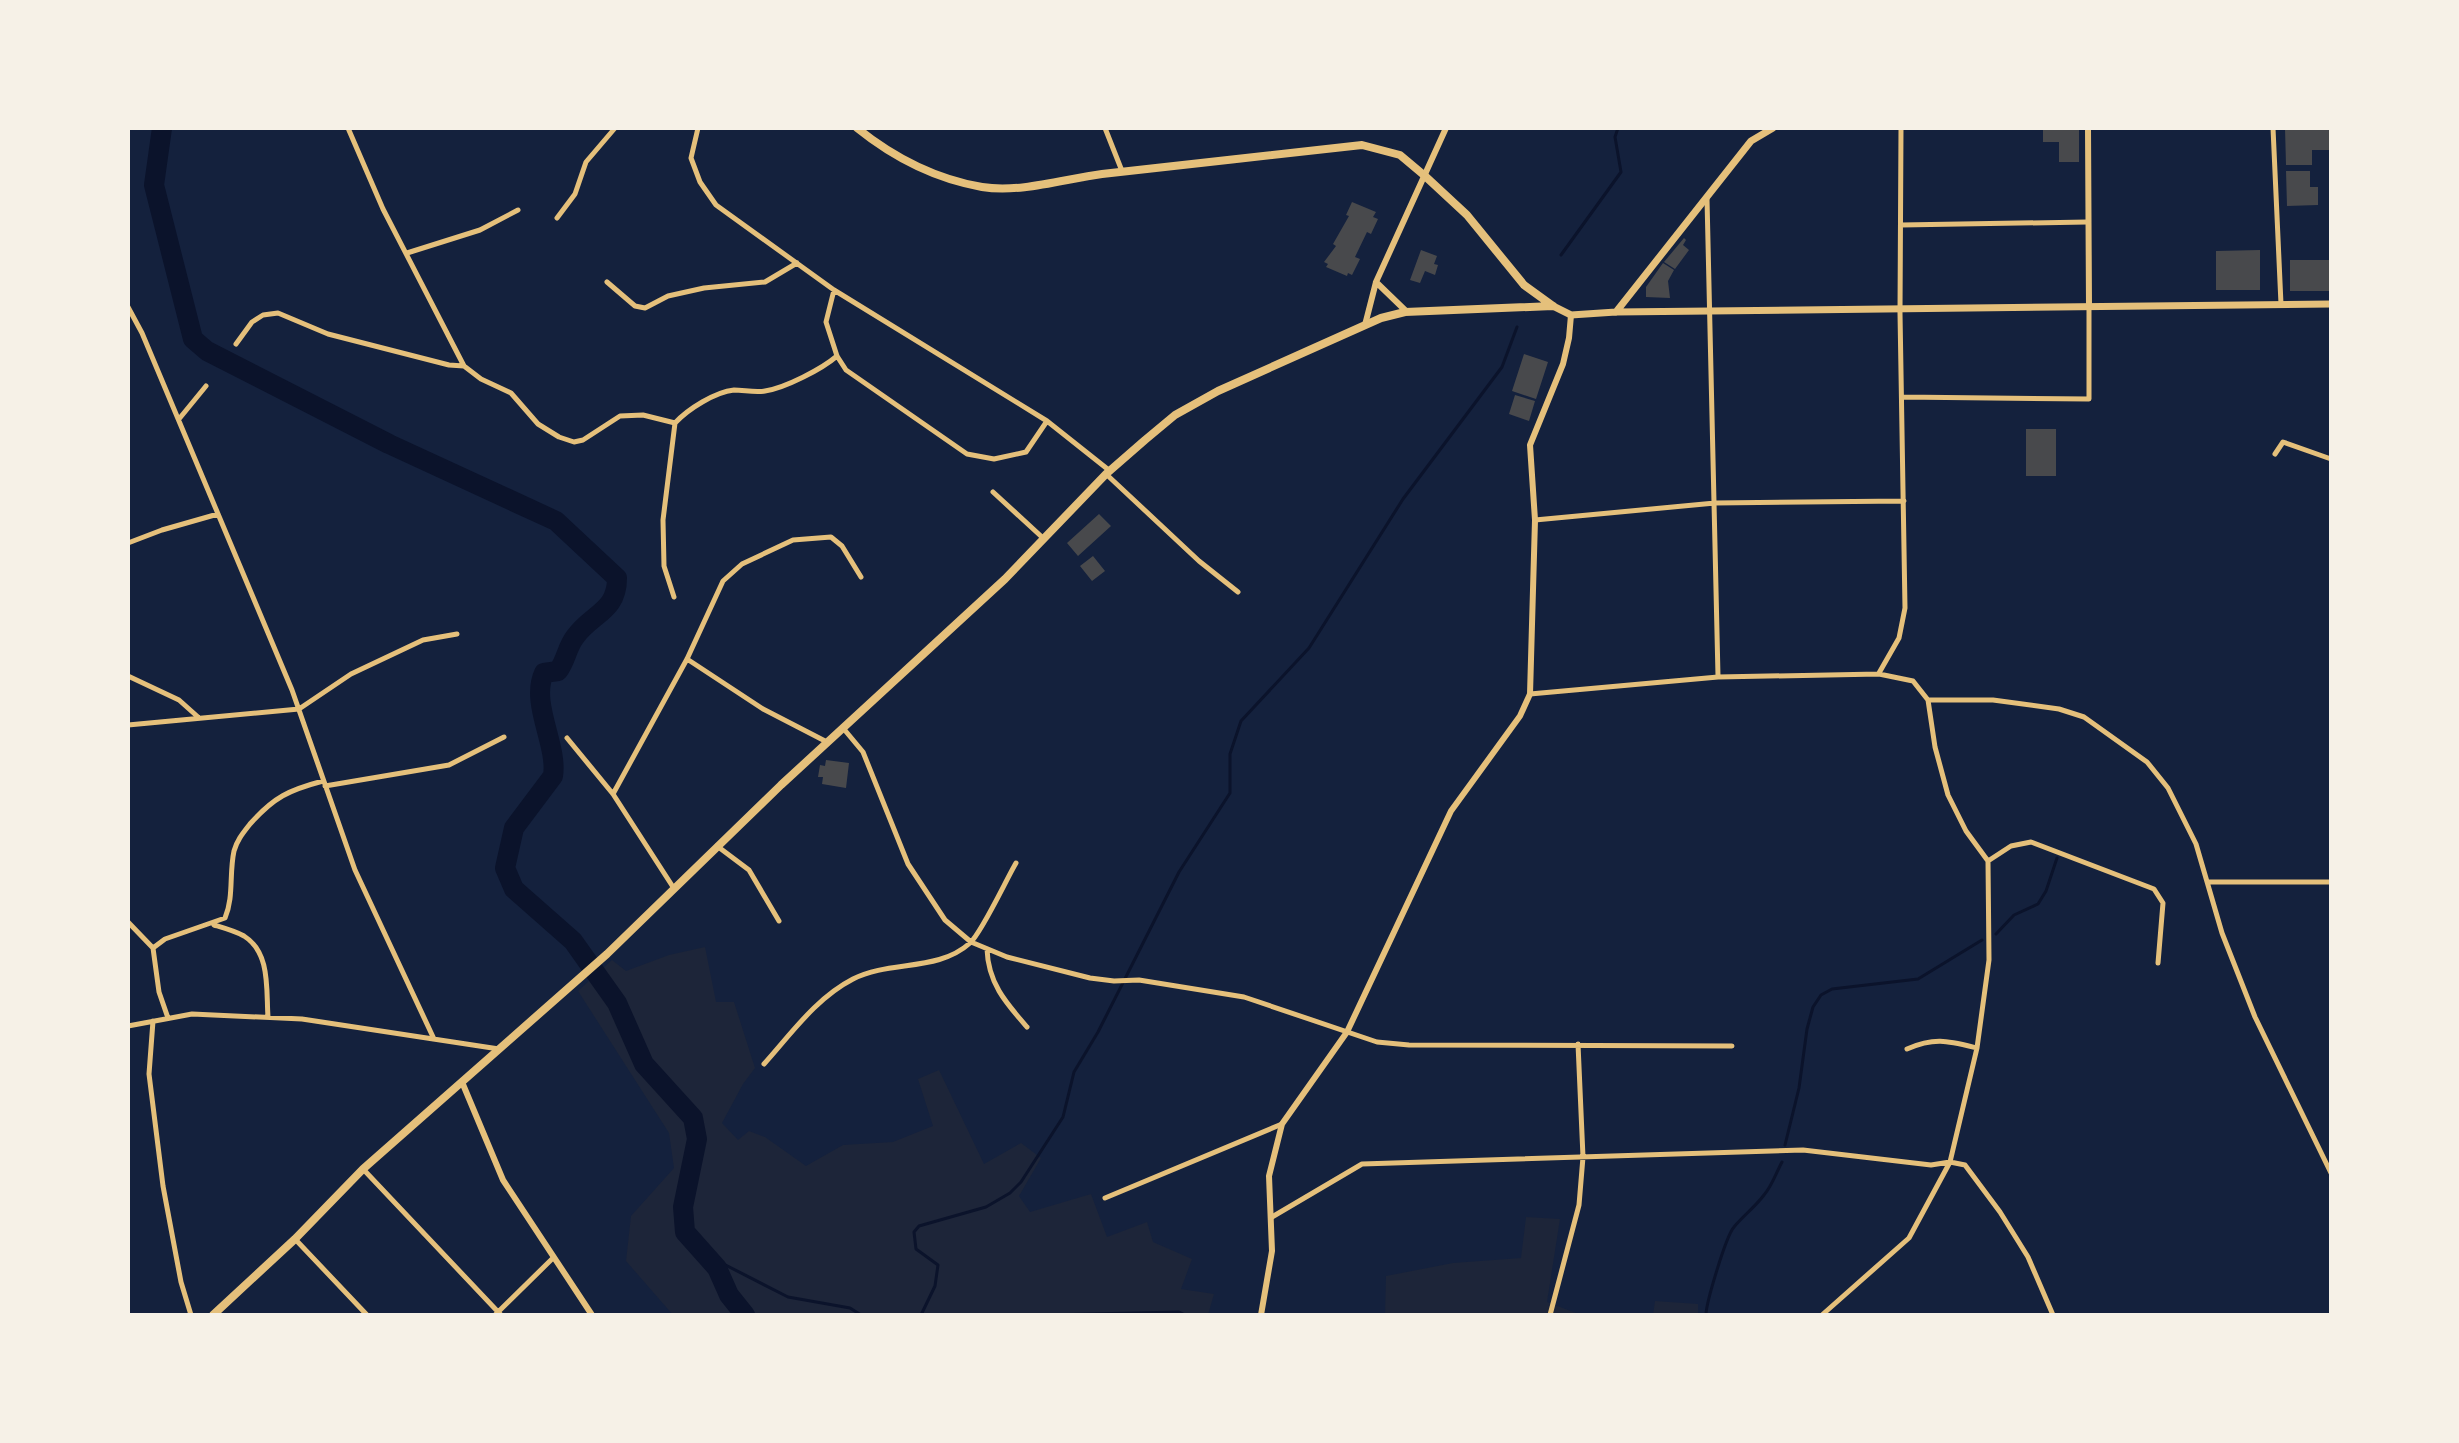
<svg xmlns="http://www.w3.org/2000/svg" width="2459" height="1443" font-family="Signika,sans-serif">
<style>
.green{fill:#1d2539}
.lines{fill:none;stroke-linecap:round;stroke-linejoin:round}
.stream{stroke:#0b132b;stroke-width:3}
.river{stroke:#0b132b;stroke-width:20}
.building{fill:#48494c}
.minor{stroke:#e5c07b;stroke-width:5}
.tertiary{stroke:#e5c07b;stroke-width:6}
.secondary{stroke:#e5c07b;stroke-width:7}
.primary{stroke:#e5c07b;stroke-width:8}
</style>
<rect width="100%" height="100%" fill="#14213d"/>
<path class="green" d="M705 947 716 1002H734L755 1068 743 1084 722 1123 738 1140 749 1131 765 1137 806 1166 843 1145 893 1142 933 1126 918 1079 939 1070 984 1164 1021 1143 1041 1158 1019 1196 1030 1212 1091 1194 1107 1237 1147 1222 1153 1242 1192 1259 1181 1289 1214 1294 1208 1315H673L626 1261 631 1216 674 1168 669 1133 578 991 612 960 626 971 669 955Z
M1526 1217 1560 1219 1547 1302 1581 1315H1385L1386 1276 1453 1263 1521 1258Z
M1655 1301 1698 1304V1315H1653Z"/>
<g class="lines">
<path class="stream" d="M1561 255 1621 172 1615 137 1618 128
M1996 934 2014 915 2038 904 2046 891 2057 858
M1785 1145 1799 1088 1807 1029 1813 1007 1821 995 1832 989 1918 979 1982 940
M704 1254 788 1297 850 1308 861 1315
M921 1315 935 1286 938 1265 916 1249 914 1232 919 1226 986 1207 1010 1193 1021 1182 1063 1117 1074 1072 1098 1032 1179 872 1230 793V754L1241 721 1309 648 1403 499 1502 367 1517 327
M1047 1315 1179 1312 1185 1315
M1706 1315C1706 1303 1726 1236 1734 1227 1743 1216 1755 1207 1764 1195 1772 1186 1776 1173 1782 1162"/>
<path class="river" d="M162 128 154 185 193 339 207 351 389 444 556 521 617 578C617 612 592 613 575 637 567 647 566 661 558 671L544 673C530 703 558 745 553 776L514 828 505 868 514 889 573 941 617 1003 644 1064 693 1118 697 1139 683 1207 685 1232 717 1268 729 1295 745 1315"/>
</g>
<path class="building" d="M2043 128H2079V162H2059V142H2043Z
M2285 128H2331V150H2312V165H2286Z
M2286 171H2310V187H2318V205L2287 206Z
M1352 202 1376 212 1373 217 1378 219 1371 234 1367 232 1355 257 1360 259 1352 275 1348 273 1347 276 1326 267 1328 264 1324 262 1336 246 1333 244 1349 216 1346 215Z
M1684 238 1686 240 1683 245 1689 250 1675 269 1664 262Z
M1421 250 1437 256 1434 264 1438 265 1435 275 1425 271 1420 283 1410 280Z
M2260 250V290H2216V251Z
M2290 260H2331V291H2290Z
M1663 263 1674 270 1668 281 1670 298 1646 297V287Z
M1524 354 1548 362 1536 399 1512 391Z
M1515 395 1535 401 1529 421 1509 414Z
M2026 429H2056V476H2026Z
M1099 514 1111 526 1078 556 1067 543Z
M1093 556 1105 571 1092 581 1080 566Z
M826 760 849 763 846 788 822 784 823 777H818L820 765 825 766Z"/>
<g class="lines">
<path class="minor" d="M348 128 383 209 464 366 481 379 511 393 538 424 559 437 574 442 583 440 620 416 643 415 675 423
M698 128 691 158 700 182 716 205 834 290 1047 421 1110 471
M1105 128 1122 171
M2273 128 2281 304
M1707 199 1718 676
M557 218 575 194 586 162 615 128
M1901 225 2087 222
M407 253 480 230 518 210
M607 282 635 306 645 308 668 296 704 288 765 282 797 263
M834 290 826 322 837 356 846 370 967 454 994 459 1026 452 1047 421
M128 307 142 333 292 690 355 870 434 1039
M236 344 252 322 263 315 278 313 328 334 449 365 464 366
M1902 397 2089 399V307
M179 419 206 386
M2275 454 2283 442 2331 459
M1106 474 1199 561 1238 592
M993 492 1043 538
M1535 520 1715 503 1904 501
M128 543 162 530 218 514
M674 597 664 566 663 520 675 423C688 409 715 392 734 390 744 390 755 393 765 391 785 388 822 369 837 356
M687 659 763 709 827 742
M1879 673 1899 638 1905 608 1900 313 1901 128
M128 676 179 700 198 717
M1530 694 1718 677 1879 674 1913 681 1928 700 1935 747 1948 795 1966 831 1988 861 1989 960 1977 1048 1950 1162 1909 1238 1822 1315
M1928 700H1993L2059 709 2084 717 2147 762 2168 788 2196 844 2222 933 2255 1017 2331 1173
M128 725 299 709 351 674 423 640 457 634
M843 728 863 752 908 864 945 920 971 942 1007 957 1090 978 1114 981 1139 980 1244 997 1377 1042 1409 1045 1732 1046
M567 738 613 794 673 887
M325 786 449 765 504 737
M613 794 687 659 723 581 742 564 793 540 831 537 842 546 861 577
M717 846 749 870 779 921
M1988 861 2011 846 2031 842 2154 889 2163 903 2158 963
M2208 882H2331
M128 922 153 948
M214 925C224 928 235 931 244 936 271 953 266 990 268 1017
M987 949C988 983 1006 1003 1027 1027
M168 1018 159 992 153 948 165 939 225 918C234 897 229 874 234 851 237 840 243 833 250 824 274 797 289 790 323 781
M153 1021 149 1074 163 1186 181 1282 191 1315
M128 1026 192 1014 302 1019 499 1049
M1907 1049C1935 1037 1948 1041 1977 1048
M764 1064C791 1034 816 998 853 979 890 960 938 972 970 943 982 932 1006 880 1016 863
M363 1169 501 1315
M1105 1198 1282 1124
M1272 1217 1362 1164 1803 1150 1931 1165 1950 1162 1965 1165 2000 1212 2028 1257 2053 1315
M295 1239 367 1315
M495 1315 553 1258
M1550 1315 1579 1205 1583 1157 1578 1044"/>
<path class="tertiary" d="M2088 128 2089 307
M1376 282 1407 312
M1365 325 1376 282 1446 128
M462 1082 503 1180 592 1315
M1261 1315 1272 1251 1269 1176 1282 1124 1347 1032 1451 811 1520 716 1530 694 1535 520 1530 445 1563 364 1569 338 1571 315"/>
<path class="secondary" d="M1553 306 1571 315 1616 312 2331 304
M1616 312 1751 141 1773 128"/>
<path class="primary" d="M857 128C893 157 936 179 982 187 1021 193 1064 179 1102 174 1189 164 1275 155 1362 145L1400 155 1425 176 1467 215 1524 285 1553 306
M213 1315 295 1239 363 1169 607 954 781 785 1005 579 1106 474 1145 440 1175 415 1218 391 1381 318 1405 312 1553 306"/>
</g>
<rect width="2459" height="1443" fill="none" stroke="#f6f1e7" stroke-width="260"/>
</svg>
